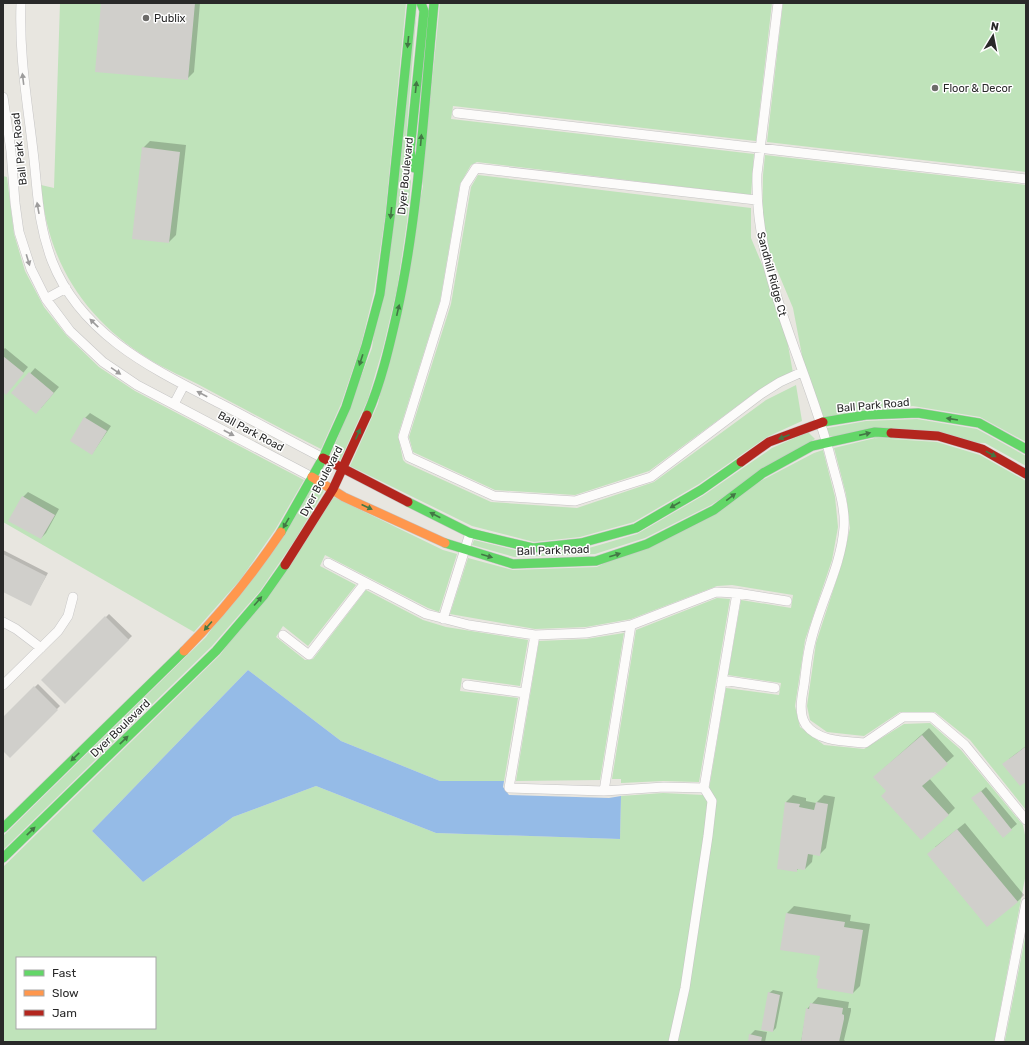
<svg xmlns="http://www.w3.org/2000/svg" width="1029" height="1045" font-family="Rubik,sans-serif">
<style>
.green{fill:#bfe3ba;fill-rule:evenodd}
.water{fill:#95bbe7}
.shadow{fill:#0003}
.building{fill:#d0cfcb}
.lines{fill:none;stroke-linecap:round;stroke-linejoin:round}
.street-casing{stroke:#c6c5c5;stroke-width:10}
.fast-casing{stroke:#c6c5c5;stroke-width:10}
.slow-casing{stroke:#c6c5c5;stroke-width:10}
.jam-casing{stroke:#c6c5c5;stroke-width:10}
.street{stroke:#fcfbfa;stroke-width:9}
.fast{stroke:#63d668;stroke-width:9}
.slow{stroke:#ff974d;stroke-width:9}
.jam{stroke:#b3261e;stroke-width:9}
.oneway{fill:#437745}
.oneway2{fill:#9d9c9c}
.poi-dot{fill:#6c6b69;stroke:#fff;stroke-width:1.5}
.labels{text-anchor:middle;stroke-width:3;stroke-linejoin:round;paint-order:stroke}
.poi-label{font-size:11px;fill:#292929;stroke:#fff;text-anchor:start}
.street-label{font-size:11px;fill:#292929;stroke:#fff}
</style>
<rect width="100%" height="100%" fill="#e8e6e0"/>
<path class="green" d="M60 3H406L385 217 374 292 361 345 341 404 321 449C282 429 244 409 205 388 187 378 166 370 149 359 84 319 47 261 41 185L54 188Z
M440 3H772L756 141 453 106 451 119 754 154 751 195 477 162 471 165 460 184 440 301 398 435 403 460 406 463 491 502 577 508 654 482 766 400 796 385 802 421 767 437 699 484 634 522 580 537 534 542 472 526 350 466 378 404 423 186 422 181Z
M783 3H1026V172L767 142Z
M417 8 405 150 411 182 407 222 397 289 383 348 368 399 340 461 331 455 372 348Z
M765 155 1026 185V442L980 417 913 406 814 418 793 308 762 234 763 175Z
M478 175 751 208V238L782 312 793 373 760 389 649 471 575 495 495 490 413 452 409 437 451 304 471 187Z
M3 176 7 177 14 234 25 271 44 307 67 336 99 367 135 391 304 480 275 530 240 580 194 632 3 522Z
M917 419 977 429 1026 456V466L985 443 829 436 822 429 866 421Z
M808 432 815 439 711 505 645 538 595 554 514 557 472 545 474 540 527 553 528 555H537V554L582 550 637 534 704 495 772 448Z
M875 438 937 442 980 455 1026 481V810L970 740 935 712H900L864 736 827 732 810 720 807 706 816 643 842 563 850 528 846 494 834 448Z
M823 450 835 497 838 527 832 560 805 640 795 706 800 727 824 745 864 749 904 724 930 723 961 750 1023 825 1026 840V873L994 1042H3V867L220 655 334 497 443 550 457 554 439 612 428 608 325 555 320 566 356 585 308 646 283 626 276 637 305 660 313 659 366 590 423 620 446 627 528 640 520 686 462 678 460 691 518 698 504 781H440L341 741 248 670 92 831 143 882 233 817 316 786 436 833 620 839 621 796 663 793 703 795 709 789 726 688 779 695 781 683 728 675 741 600 791 608 793 595 732 585 717 586 631 619 586 627 535 629 450 614 468 558 513 570 597 567 814 453ZM17 958H155V1028H17Z
M314 485 324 491 295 540 260 591 212 646 3 850V836L206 637Z
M717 598 730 599 699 782 663 781 621 783V779H612L636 630Z
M624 633 600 780 516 781 539 641 586 639Z
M1026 933V1042H1005V1040Z"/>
<path class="water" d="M248 670 341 741 440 781H504L503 787 509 795 609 798 621 796 620 839 436 833 316 786 233 817 143 882 92 831Z"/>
<path class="shadow" d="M102 3H200L194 72 187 79Z
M150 141 186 145 176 235 169 242 143 148Z
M5 348 28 367 11 388 3 391V350Z
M35 368 59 387 41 408 13 393Z
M90 413 111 426 92 454 85 418Z
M28 492 59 509 46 533 41 538 23 497Z
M3 550 48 573 30 605 3 591Z
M109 614 132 636 65 703 43 680Z
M38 684 60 706 10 756 3 750V718Z
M929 728 954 756 929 778 955 808 948 815 887 791 882 770Z
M1026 746V780L1020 785 1009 759Z
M986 787 1017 824 1003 836 978 794Z
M793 795 806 798V801L816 803 824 795 835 797 826 848 819 855 813 854 812 862 805 869 799 868 796 871 786 802Z
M965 823 1024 895 1017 902 935 847Z
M794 906 851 915 850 921 870 924 860 986 853 993 787 913Z
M773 990 783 992 776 1028 773 1031 769 993Z
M818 997 849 1002 848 1008H851V1011L844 1040 846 1042H801L807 1009Z
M755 1030 767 1032 765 1042H749L750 1035Z"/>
<path class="building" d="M101 3H195L188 80 95 72Z
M142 147 180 152 169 243 132 239Z
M3 356 24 373 6 395 3 392Z
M29 372 54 393 36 414 11 393Z
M84 417 107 431 92 455 70 441Z
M22 496 55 515 41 539 8 521Z
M3 554 46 576 31 606 3 592Z
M105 616 129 640 65 704 41 680Z
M34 686 58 710 10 758 3 751V717Z
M922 735 948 764 922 786 949 815 921 840 881 796 886 791 873 777Z
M1025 747 1026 782 1020 786 1002 764Z
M981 791 1012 830 1003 838 971 798Z
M785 802 800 804 799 807 814 810 816 802 828 804 820 856 808 854 805 870 797 869V872L777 869Z
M957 829 1018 902 987 927 927 854Z
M786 913 845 922 844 927 863 930 853 994 817 988 818 979 816 978 820 956 780 950Z
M768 992 780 995 773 1032 761 1030Z
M810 1003 843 1008 842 1014 844 1015V1019L839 1042H801L805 1015 806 1008 809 1009Z
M749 1034 762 1037 761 1042H748Z"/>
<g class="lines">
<defs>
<path id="street" d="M21 3C19 56 27 99 33 151 38 191 37 221 52 261 81 335 153 369 219 403 254 421 288 440 323 458
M778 3 757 174C754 275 807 364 831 459 836 479 846 507 844 528 841 567 820 603 811 641 807 655 806 670 804 685 802 696 798 714 806 725 819 742 845 741 865 743L903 717H932L965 745 1026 820
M3 97 11 151 15 203 19 232 31 269 46 299 70 331 103 362 137 385 312 477
M457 113 1026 179
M756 200 476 168 465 185 445 302 403 437 409 457 494 496 575 501 651 477 761 394 780 382 802 372
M46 299 66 288
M174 404 184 385
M328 563 426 614 469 625 535 635 586 633 631 625 716 592 737 593 787 601
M443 619 470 533
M3 622 16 629 41 648
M283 635 309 655 365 583
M535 635 509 788 604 791 664 787 704 788 737 593
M722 680 775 688
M3 685 58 631 68 616 73 597
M467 685 525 693
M604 791 631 625
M673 1042 685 988 708 836 712 801 704 788
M999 1042 1026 903"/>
<path id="fast" d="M414 168 410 151 424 11 421 3
M367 415C381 383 389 348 397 313 419 212 424 106 434 3
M823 422 866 415 918 413 979 423 1026 449
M408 502 470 533 533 548 581 543 636 528 701 490 741 462
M281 532 323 458 346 407 366 346 380 294 390 218 412 3
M445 543 513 564 596 561 647 544 714 510 763 473 812 446 875 432 891 433
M3 828 184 651
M3 858 216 651 264 595 285 565"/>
<path id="slow" d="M312 477 344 497 445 543
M184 651C220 615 252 575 281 532"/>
<path id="jam" d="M891 433 938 436 982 449 1026 474
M323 458 408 502
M741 462 769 442 823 422
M285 565 333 489 367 415"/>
</defs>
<use href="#street" class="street-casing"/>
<use href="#fast" class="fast-casing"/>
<use href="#slow" class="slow-casing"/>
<use href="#jam" class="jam-casing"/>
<use href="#street" class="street"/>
<use href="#fast" class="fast"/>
<use href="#slow" class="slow"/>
<use href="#jam" class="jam"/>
</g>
<defs><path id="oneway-solid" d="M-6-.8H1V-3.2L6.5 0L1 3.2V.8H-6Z"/></defs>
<g class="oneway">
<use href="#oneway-solid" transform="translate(408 42) rotate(96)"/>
<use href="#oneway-solid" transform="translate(416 87) rotate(-84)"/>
<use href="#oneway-solid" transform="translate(421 140) rotate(-85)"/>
<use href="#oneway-solid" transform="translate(391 213) rotate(96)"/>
<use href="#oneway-solid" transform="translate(398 310) rotate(-77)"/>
<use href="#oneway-solid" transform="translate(361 360) rotate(108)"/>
<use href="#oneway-solid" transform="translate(952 419) rotate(-171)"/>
<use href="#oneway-solid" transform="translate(358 434) rotate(-66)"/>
<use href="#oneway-solid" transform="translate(865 434) rotate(-13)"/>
<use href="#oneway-solid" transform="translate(784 437) rotate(159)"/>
<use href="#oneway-solid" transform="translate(991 454) rotate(29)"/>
<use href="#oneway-solid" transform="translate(731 497) rotate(-37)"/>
<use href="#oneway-solid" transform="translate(675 505) rotate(150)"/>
<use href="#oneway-solid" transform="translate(367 507) rotate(25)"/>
<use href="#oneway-solid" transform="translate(435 515) rotate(-153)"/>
<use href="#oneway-solid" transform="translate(286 523) rotate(120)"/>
<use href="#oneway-solid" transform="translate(615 555) rotate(-18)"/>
<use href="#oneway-solid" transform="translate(487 556) rotate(16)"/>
<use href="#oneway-solid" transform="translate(258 601) rotate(-49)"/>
<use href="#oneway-solid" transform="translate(208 626) rotate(131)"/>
<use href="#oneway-solid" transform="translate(124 740) rotate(-44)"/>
<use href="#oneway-solid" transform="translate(75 757) rotate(136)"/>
<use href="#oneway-solid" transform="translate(31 831) rotate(-44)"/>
</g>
<g class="oneway2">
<use href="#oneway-solid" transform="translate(23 79) rotate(-97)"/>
<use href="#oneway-solid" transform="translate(38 208) rotate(-100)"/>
<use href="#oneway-solid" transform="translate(28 260) rotate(73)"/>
<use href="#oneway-solid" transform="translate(94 323) rotate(-136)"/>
<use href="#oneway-solid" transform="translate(116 371) rotate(34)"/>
<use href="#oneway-solid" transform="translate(202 394) rotate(-152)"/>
<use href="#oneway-solid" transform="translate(229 433) rotate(28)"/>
</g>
<g class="poi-dot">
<circle cx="146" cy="18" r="4"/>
<circle cx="935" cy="88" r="4"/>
</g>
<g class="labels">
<g class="poi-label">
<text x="154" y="22">Publix</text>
<text x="943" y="92">Floor &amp; Decor</text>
</g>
<g class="street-label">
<text transform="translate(19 149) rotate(-96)" y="4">Ball Park Road</text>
<text transform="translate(405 176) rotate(-84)" y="4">Dyer Boulevard</text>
<text transform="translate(772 274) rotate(75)" y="4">Sandhill Ridge Ct</text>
<text transform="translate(873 405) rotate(-5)" y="4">Ball Park Road</text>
<text transform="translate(251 431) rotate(28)" y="4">Ball Park Road</text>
<text transform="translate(321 481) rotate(-62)" y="4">Dyer Boulevard</text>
<text transform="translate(553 550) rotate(-2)" y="4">Ball Park Road</text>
<text transform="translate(120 728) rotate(-44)" y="4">Dyer Boulevard</text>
</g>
</g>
<rect width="1029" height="1045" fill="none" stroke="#292929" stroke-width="8"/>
<rect x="16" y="957" width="140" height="72" fill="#ffffff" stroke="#a9a9a9"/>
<rect x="24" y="970" width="20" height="6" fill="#63d668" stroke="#a9a9a9"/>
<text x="52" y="977" font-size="12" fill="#292929">Fast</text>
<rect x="24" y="990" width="20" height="6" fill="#ff974d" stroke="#a9a9a9"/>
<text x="52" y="997" font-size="12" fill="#292929">Slow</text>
<rect x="24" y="1010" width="20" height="6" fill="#b3261e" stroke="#a9a9a9"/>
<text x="52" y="1017" font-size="12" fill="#292929">Jam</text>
<g transform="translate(993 36) rotate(10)" stroke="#ffffff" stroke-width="3" paint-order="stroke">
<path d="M0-3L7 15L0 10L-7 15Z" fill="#292929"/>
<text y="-6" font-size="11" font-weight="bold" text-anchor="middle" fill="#292929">N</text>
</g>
</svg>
